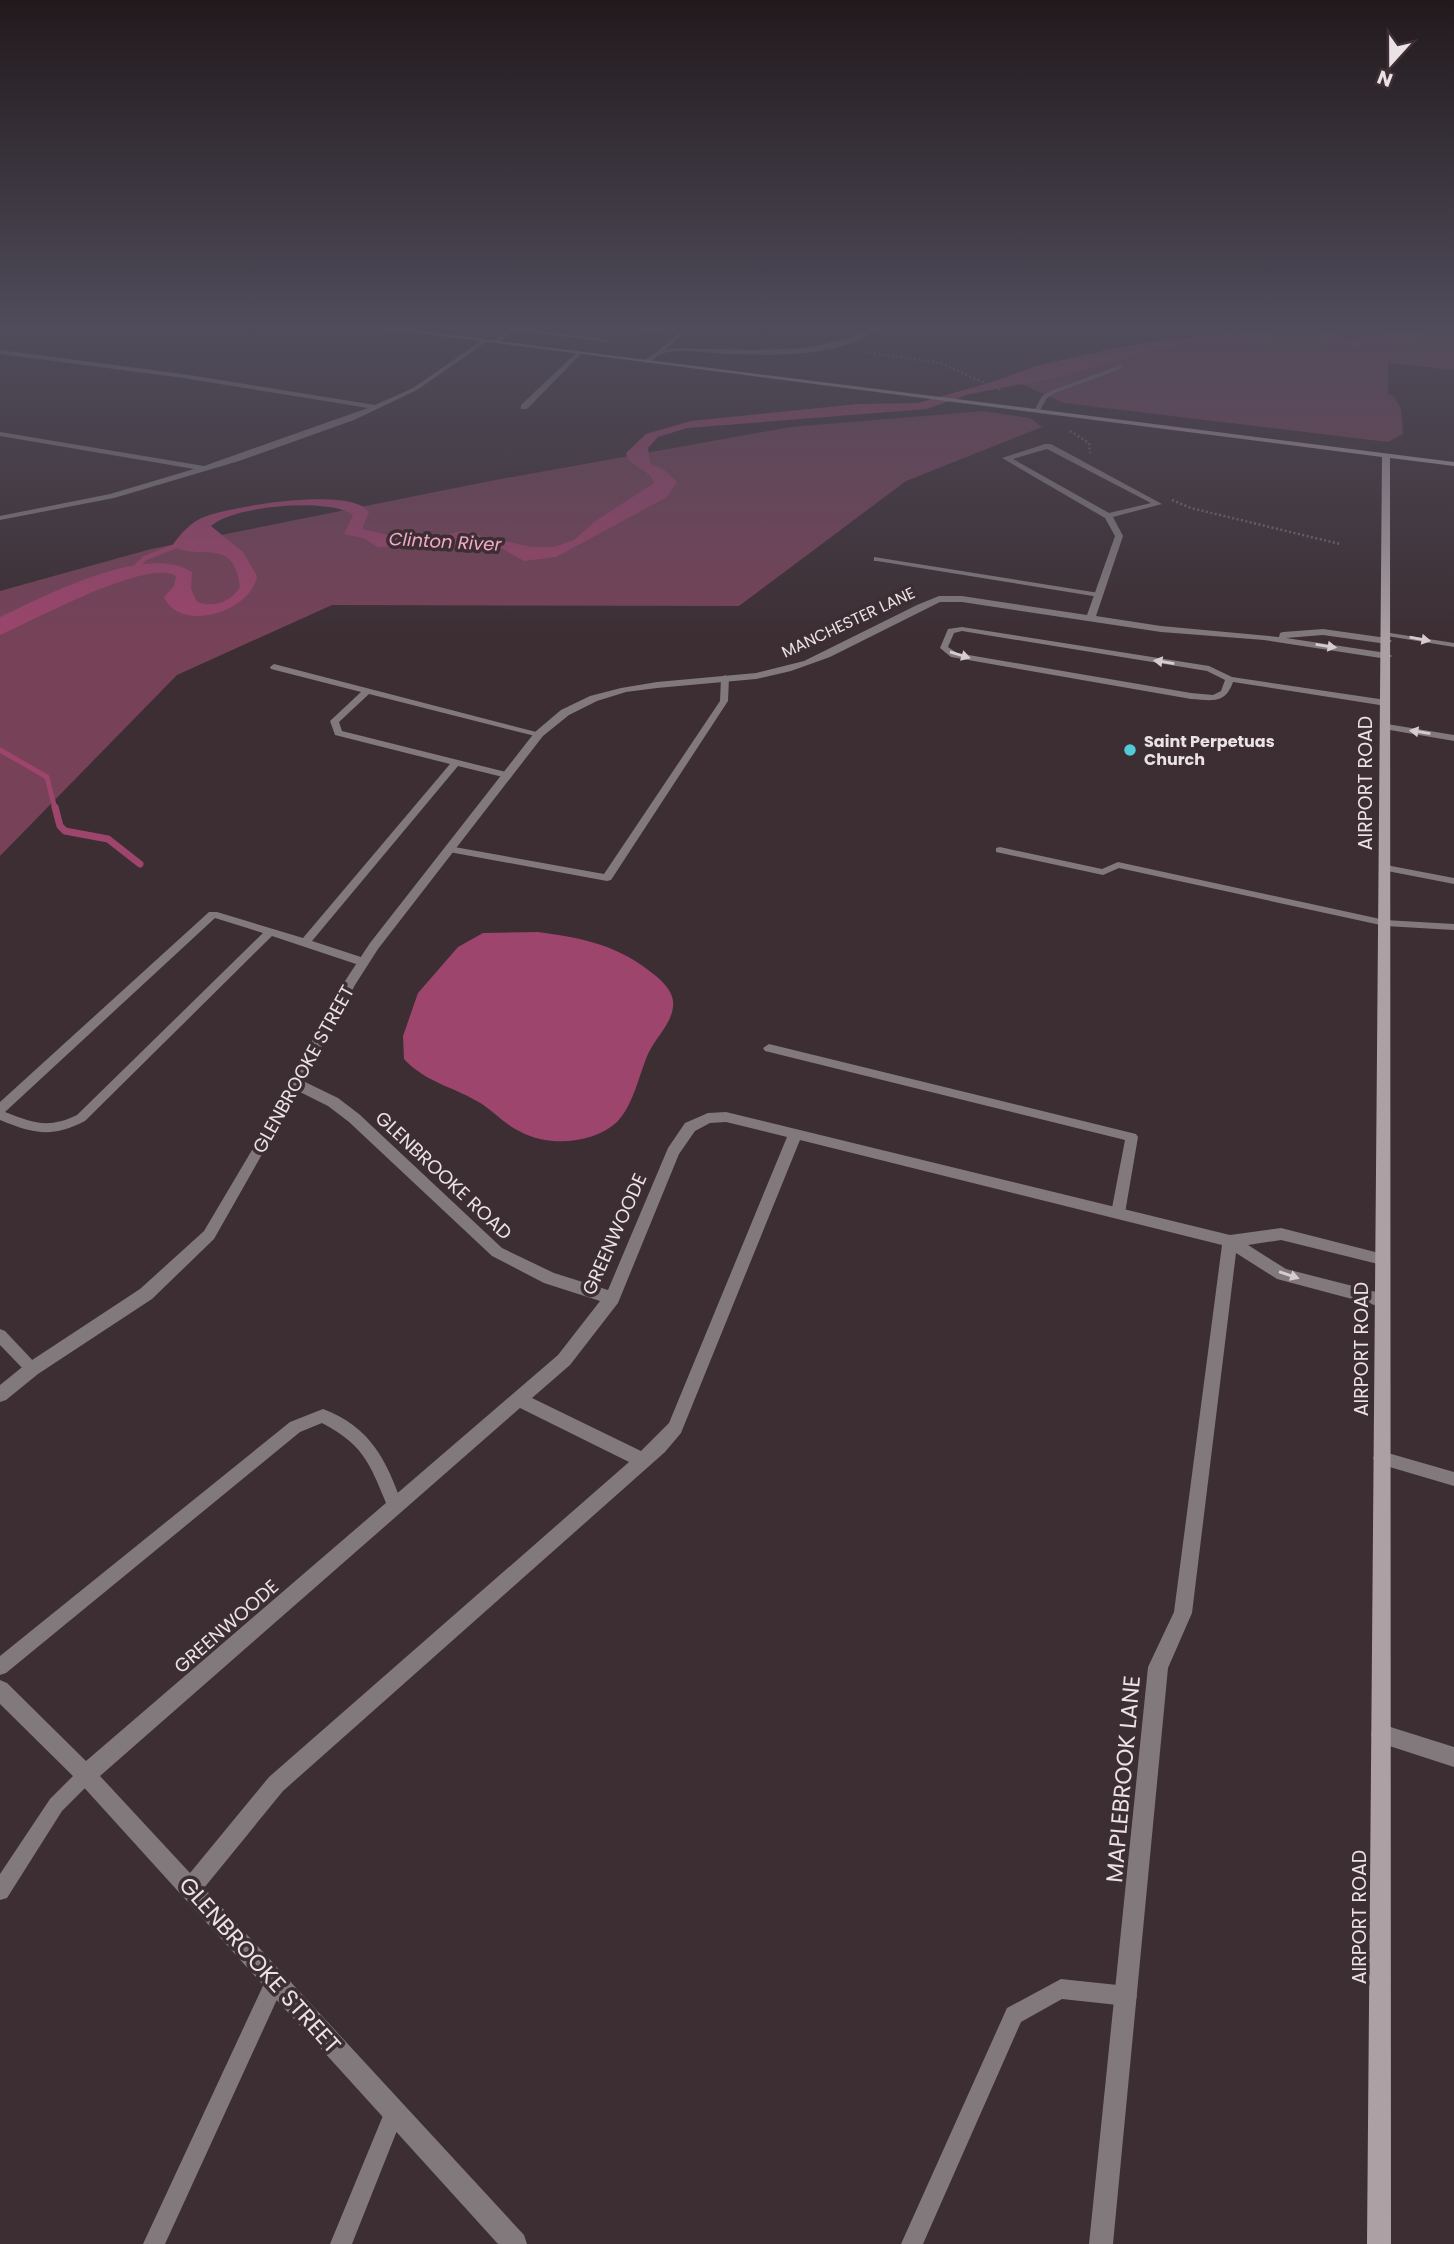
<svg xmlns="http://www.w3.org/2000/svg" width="1454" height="2244" font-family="Poppins,sans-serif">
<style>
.green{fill:#774258}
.water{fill:#9d456c}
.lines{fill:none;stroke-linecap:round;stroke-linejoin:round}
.stream-far1{stroke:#9d456c;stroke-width:5}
.stream{stroke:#9d456c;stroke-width:7}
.path{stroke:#716569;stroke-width:2.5;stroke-dasharray:2 2.5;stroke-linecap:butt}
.lane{fill:#81797c;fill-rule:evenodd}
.street{fill:#81797c;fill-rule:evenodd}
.secondary{fill:#aca0a4;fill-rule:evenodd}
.oneway{fill:#d6cdd0}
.poi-dot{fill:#52cbd8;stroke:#3c2e33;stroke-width:2.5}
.labels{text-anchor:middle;stroke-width:7;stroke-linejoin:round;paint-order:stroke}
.far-street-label{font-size:16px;fill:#ebe2e5;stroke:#3c2e33}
.far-poi-label{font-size:16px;font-weight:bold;fill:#ebe2e5;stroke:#3c2e33;text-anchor:start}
.far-water-label{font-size:18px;font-style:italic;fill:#f3a9c6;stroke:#3c2e33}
.street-label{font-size:19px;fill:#ebe2e5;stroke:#3c2e33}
.near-street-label{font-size:23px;fill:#ebe2e5;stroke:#3c2e33}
</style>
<rect width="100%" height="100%" fill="#3c2e33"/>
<path class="green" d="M1251 328 1311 330 1339 340 1387 331V328H1454V370L1388 363V394L1395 397 1401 410 1403 434 1388 442 1064 403 1021 384 1116 348Z
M983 411 1030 418 1042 427 906 481 739 606 332 605 177 675 0 856V591L151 549 495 480 791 427Z"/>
<path class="water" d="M1259 328H1326L1350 340 1400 331 1454 328V331L1353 346 1336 343 1304 329 1250 342H1190L1146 351 1064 376 970 394 926 409 687 428 658 437 648 448 650 463 667 472 677 482 667 497 556 557 524 561 501 548 484 545 378 547 363 538 344 534 353 515C329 497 232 506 211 526L243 552 257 576C251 613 179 633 164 597L174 586 176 576C147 558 33 621 0 635V617C44 596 147 542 192 572L191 589 197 602C214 608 231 602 240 587 234 535 201 562 172 546 179 535 192 521 204 517 232 506 351 486 369 512L362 529 415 541 462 531 531 547H554L574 540 594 522 654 483 651 476 628 460 626 453 646 434 691 421 858 404 918 403 992 382 1036 366 1111 349 1155 341 1252 332Z
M538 932C585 938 620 946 656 976 665 984 675 994 673 1007 671 1025 655 1038 648 1054 639 1075 633 1106 617 1122 593 1144 549 1147 521 1132 506 1125 495 1113 482 1104 455 1087 426 1083 404 1059L403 1036 418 993 458 947 483 933Z"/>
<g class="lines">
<path class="stream-far1" d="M132 571 145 558 181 544
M0 750 47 777 55 809"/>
<path class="stream" d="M55 807 60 826 65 831 108 839 140 864"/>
<path class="path" d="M865 352 940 363 1003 391
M1070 431 1089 443 1090 453
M1172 500 1191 508 1340 544"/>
<path class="lane" d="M510 328H523L610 340 607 342 515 330 498 343H494V341Z
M636 328H650L685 333 660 354 658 351 677 334Z
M1121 365 1123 368 1055 393 1047 398 1039 412 1034 411 1042 396 1051 391Z
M874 557 1099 593 1103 595 1099 597 877 561H874Z
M962 627 1209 666 1232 677 1386 700 1390 703 1386 706 1233 682C1225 705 1211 700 1191 699L951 657 940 648 948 629ZM962 631 1207 671 1225 680 1221 691 1213 695 1191 693 957 653 948 647 954 633Z
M1384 632 1454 643V647L1387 636 1383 634Z
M274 664 544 734 539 737 369 694 339 722 342 731 510 773 512 775 507 778 458 766 312 941 367 959 368 962 367 965H359L272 936 85 1121C52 1138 34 1134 0 1120V1102L209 912H217L303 938 450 764 335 735 330 721 361 692 271 669 270 667ZM215 918 263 933 77 1115C48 1129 33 1123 5 1112Z
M725 675 729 678 728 701 611 880 607 881 449 852 444 849 449 846 604 874 720 701 721 678Z
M1387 724 1454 735V741L1384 729V725Z
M1000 847 1102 869 1118 862 1385 920 1454 924V930L1385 926 1119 868 1103 875 996 852V848Z
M1386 865 1454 878V884L1382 870 1381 868Z
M769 1044 1136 1134 1138 1137 1125 1213 1123 1217H1113L1111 1213 1125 1140 765 1051 763 1048Z
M0 1329 5 1331 37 1365 39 1369 37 1373 32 1375 27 1373 0 1345Z
M323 1409C371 1427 387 1461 403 1507L400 1512 395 1514 390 1512C371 1469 368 1447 322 1423L300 1432 6 1673 0 1675V1656L290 1422Z
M1381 1451 1454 1472V1486L1376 1463 1373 1458 1376 1453Z
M86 1766 92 1769 95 1775 92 1781 62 1811 7 1898 0 1900V1874L50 1799 80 1769Z
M275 1972 282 1975 285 1982 165 2244H143L268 1975Z
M1061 1979 1127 1986 1134 1989 1137 1996 1134 2003 1127 2006 1062 1999 1021 2022 923 2244H901L1007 2008Z
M394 2103 401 2106 404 2113 352 2244H330L387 2106Z"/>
<path class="street" d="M871 328H878C837 359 775 355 726 354 707 353 679 347 661 354 656 356 652 361 647 363L642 362 658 351 678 348 753 350 807 348 853 337Z
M484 339 486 342 417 390 354 420 239 461 114 498 0 520V516L110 494 194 469 0 436V432L204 466 368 408 183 378 0 354V350L183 374 375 405 413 388Z
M577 352 582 353 527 409H521V405Z
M1045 444H1051L1162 504 1113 517 1123 536 1096 616 1161 626 1279 637 1280 633 1283 632 1323 629 1387 638 1392 641 1387 644 1323 635 1286 638 1387 653 1392 656 1387 659 1264 640 1161 632 962 602H940L830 657 791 671 756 679 657 688 626 692 597 701 569 715 543 736 378 949 355 985 303 1081 338 1098 359 1114 502 1248 554 1273 608 1290 668 1148 685 1123 708 1113 726 1112 1230 1235 1281 1228 1387 1255 1390 1259 1387 1263 1382 1265 1281 1240 1248 1245 1286 1269 1388 1295 1390 1300 1388 1305 1382 1307 1277 1279 1236 1253 1192 1613 1168 1668 1113 2244H1089L1148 1667 1174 1612 1222 1245 800 1140 681 1433 665 1452 283 1791 204 1888 524 2235 527 2244H498L79 1782 0 1704V1680L7 1683 86 1761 558 1355 600 1301 544 1283 492 1256 349 1122 328 1106 298 1091 214 1239 152 1299 38 1374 6 1400 0 1402V1385L26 1364 140 1289 204 1231 252 1150 343 984 370 943 535 732 561 710 590 696 621 688 657 682 756 673 804 661 917 605 939 596H962L1087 615 1115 536 1105 518 1002 458ZM1047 449 1151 503 1109 513 1013 459ZM726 1122 787 1137 669 1423 641 1451 532 1398 570 1365 618 1303 679 1154 695 1131 710 1123ZM520 1408 629 1462 269 1777 190 1873 100 1776Z
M1381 1724 1454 1747V1767L1374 1741 1371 1734 1374 1727Z"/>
<path class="secondary" d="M380 328H395L1454 462V466L1390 458 1391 2244H1367L1382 457Z"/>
</g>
<defs><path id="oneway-solid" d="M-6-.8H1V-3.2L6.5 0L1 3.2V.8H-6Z" transform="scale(1.75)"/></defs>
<g class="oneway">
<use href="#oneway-solid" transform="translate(1420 639) rotate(10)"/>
<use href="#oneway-solid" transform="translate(1326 646) rotate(9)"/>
<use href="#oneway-solid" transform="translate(960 655) rotate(17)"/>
<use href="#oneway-solid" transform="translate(1164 662) rotate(-171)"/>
<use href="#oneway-solid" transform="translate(1420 732) rotate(-171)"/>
<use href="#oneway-solid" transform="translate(1289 1275) rotate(19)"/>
</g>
<linearGradient id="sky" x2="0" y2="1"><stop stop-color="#21191c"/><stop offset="0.51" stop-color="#504c5b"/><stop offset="1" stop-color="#504c5b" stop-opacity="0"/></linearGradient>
<rect width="1454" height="642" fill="url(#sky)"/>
<circle class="poi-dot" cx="1130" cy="750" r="7"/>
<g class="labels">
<g class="far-street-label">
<text transform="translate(848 622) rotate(-25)" y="6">MANCHESTER LANE</text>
</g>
<g class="far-poi-label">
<text x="1144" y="747">Saint Perpetuas<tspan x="1144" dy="18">Church</tspan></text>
</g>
<g class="far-water-label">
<text transform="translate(445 542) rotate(3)" y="6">Clinton River</text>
</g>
<g class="street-label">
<text transform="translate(1365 783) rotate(-90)" y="7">AIRPORT ROAD</text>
<text transform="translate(303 1069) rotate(-61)" y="7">GLENBROOKE STREET</text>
<text transform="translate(444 1175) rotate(43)" y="7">GLENBROOKE ROAD</text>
<text transform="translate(614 1234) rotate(-66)" y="7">GREENWOODE</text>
<text transform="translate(1361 1349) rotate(-90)" y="7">AIRPORT ROAD</text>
<text transform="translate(226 1626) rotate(-41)" y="7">GREENWOODE</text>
<text transform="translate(1359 1917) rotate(-90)" y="7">AIRPORT ROAD</text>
</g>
<g class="near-street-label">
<text transform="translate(1123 1779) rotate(-85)" y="8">MAPLEBROOK LANE</text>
<text transform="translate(260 1965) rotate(48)" y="8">GLENBROOKE STREET</text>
</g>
</g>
<g transform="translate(1391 63) rotate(201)" stroke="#3c2e33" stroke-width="5" paint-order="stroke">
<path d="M0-5L12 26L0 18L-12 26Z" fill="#ebe2e5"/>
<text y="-10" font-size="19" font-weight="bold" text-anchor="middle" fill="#ebe2e5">N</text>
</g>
</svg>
